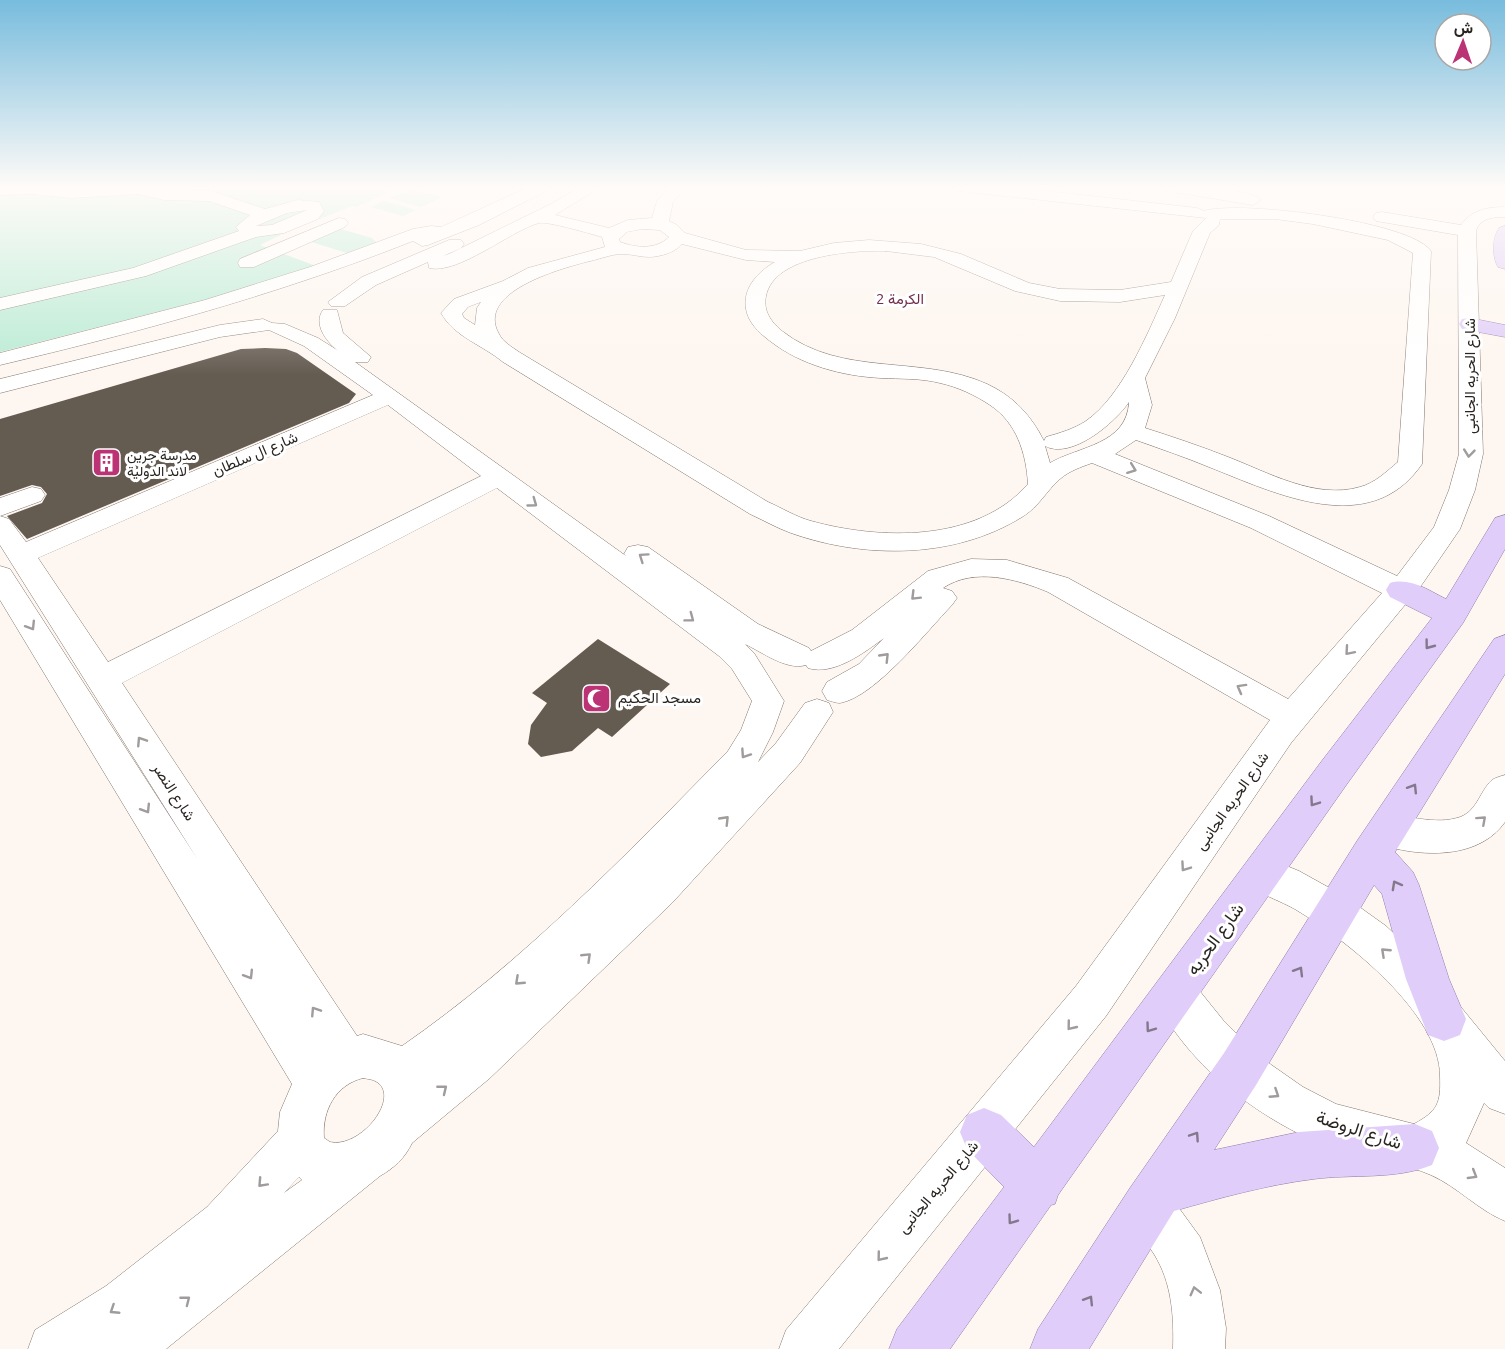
<svg xmlns="http://www.w3.org/2000/svg" width="1505" height="1349" font-family="Ubuntu,Vazirmatn,sans-serif">
<style>
.green{fill:#b8ebd4}
.building{fill:#645b51}
.lines{fill:none;stroke-linecap:round;stroke-linejoin:round}
.minor-casing{stroke:#81756c;stroke-width:1}
.major-casing{stroke:#937caa;stroke-width:1}
.minor{fill:#fff;fill-rule:evenodd}
.major{fill:#e0cdf9;fill-rule:evenodd}
.oneway{stroke:#9f9c9b}
.oneway2{stroke:#84788c}
.labels{text-anchor:middle;stroke-width:6;stroke-linejoin:round;paint-order:stroke}
.far-poi-label{font-size:14px;fill:#292420;stroke:#fff;text-anchor:start}
.far-quarter-label{font-size:15px;fill:#702d49;stroke:#fff}
.street-label{font-size:15px;fill:#292420;stroke:#fff}
.poi-label{font-size:15px;fill:#292420;stroke:#fff;text-anchor:start}
.near-street-label{font-size:18px;fill:#292420;stroke:#fff}
</style>
<rect width="100%" height="100%" fill="#fef6f0"/>
<path class="green" d="M0 186H402L356 207 352 206 320 219 315 218 260 245 316 266 243 290 0 352Z
M411 189 442 197 421 207 390 198Z
M384 201 416 210 403 216 371 207Z
M337 228 372 238 377 243 347 253 308 241Z"/>
<path class="building" d="M265 348 286 349 297 353 356 394 349 403 27 539 7 516 42 503 47 494 41 487 32 485 0 496V419L241 349Z
M598 639 670 684 612 737 598 728 572 751 541 757 528 744 531 725 547 703 532 693Z"/>
<g class="lines">
<defs>
<path id="minor" d="M0 186 71 188 147 186 164 190 211 191 265 209 298 200 319 202 324 211 318 219 284 233 256 237 146 276 0 310V298L133 268 239 231 236 227 250 215 209 201 164 200 139 194 71 198 32 194 0 195ZM307 210 272 225 256 226 287 213Z
M531 186H552L550 189 479 225 428 245 422 246 413 241C279 294 140 332 0 365V353L205 300 310 267 413 229 431 226 441 227Z
M582 186H602L555 215 609 228 628 220 652 218 657 201 670 186H687L673 202 669 221 677 225 685 233 746 250 800 251 834 243 869 240 921 244 961 254 1029 283 1060 289 1120 290 1171 282 1193 231 1206 218 959 191 951 186H1003L1197 208 1204 211C1239 200 1410 221 1431 251L1422 464C1370 540 1275 493 1209 467 1185 457 1161 449 1136 440L1115 454 1269 516 1397 576 1434 527 1449 490 1459 454 1458 235 1382 222 1376 221 1373 217 1376 213 1382 212 1461 225C1472 210 1487 207 1505 207V217C1493 217 1480 218 1476 231L1483 454 1475 490 1460 529 1423 583 1291 743 1106 1016 839 1349H779L786 1330 1076 986 1270 720 1048 592C1017 579 974 567 943 588L952 591 957 598 952 605C927 631 875 697 840 703 836 703 831 701 827 700L822 691 827 682 859 664 884 638C864 653 833 676 808 668L806 665C787 671 762 652 745 644L754 653 784 701 773 732 758 762 776 743 805 703 817 699 829 703 833 712 800 763 672 903 490 1078 412 1143C405 1158 394 1168 380 1176L166 1349H28L35 1330 106 1286 207 1207 278 1131 280 1112 292 1084 0 600V566L10 569 198 860 0 545V498L32 487 41 489 45 495 41 501 0 516 9 519 26 542 373 395 304 346 269 330 220 337 0 393V379L220 325 263 319 272 323 285 324 318 338 337 350C326 341 313 324 323 310H337L343 333 371 357 368 362H355L626 556 624 554 628 547 638 545 648 547 758 624 809 648 811 651 852 630 928 571 971 559 1007 560 1068 578 1288 699 1382 593 1251 528 1092 463C1081 467 1069 471 1060 479 1046 491 1039 507 1022 517 954 559 865 559 791 533 777 528 763 520 750 514L503 362C483 345 454 337 441 313L454 299 503 281 528 268 605 247 602 237C591 234 548 221 539 223 510 231 458 275 429 268L428 262 376 285 345 306H331L328 302 362 277 449 240H461L464 244 461 248 443 256 449 254 551 204ZM1220 219H1275L1313 224 1388 240 1413 253 1398 462C1386 472 1375 483 1360 487 1316 500 1267 472 1228 457 1200 446 1173 437 1145 428L1152 405 1145 378 1175 318 1210 233 1219 225ZM642 229 660 230 669 237C656 250 636 248 620 242L619 239 627 232ZM682 244 746 260 775 262C759 271 742 288 746 309 748 322 759 333 770 341 801 365 842 376 881 378 900 379 921 378 940 383 958 387 975 395 990 405 1017 423 1026 453 1028 484 977 543 880 540 811 521 796 517 782 508 768 502L519 352C512 347 503 342 499 334 475 292 560 269 586 262 597 260 611 254 622 254 635 254 645 259 658 256 668 254 676 251 682 244ZM886 251 934 257 1015 291 1060 301 1120 302 1165 295C1147 335 1122 396 1086 421 1074 429 1060 433 1046 437L1044 441C1031 415 1013 396 987 384 921 354 842 378 782 331 771 322 763 311 766 296 774 255 854 250 886 251ZM481 302 477 308 475 325 464 318 462 314 468 307ZM1129 402C1127 445 1079 446 1050 463L1045 446C1071 460 1115 423 1129 402ZM388 405 481 476 108 662 38 558ZM497 488 719 656 732 669 752 701 741 730 728 751C625 856 523 962 402 1046L363 1034 357 1036 122 683ZM363 1078C367 1079 373 1079 377 1082 401 1098 360 1149 330 1142L324 1138C322 1111 335 1085 363 1078ZM299 1177 302 1180 284 1193Z
M1160 186C1178 186 1251 188 1261 200L1253 205 1168 191Z
M339 218 345 219 348 223 345 227 254 267H240L238 263 240 259Z
M1505 775V822C1477 862 1414 857 1373 842L1368 831 1373 820C1400 810 1429 826 1457 818 1477 813 1479 792 1492 780 1495 778 1501 776 1505 775Z
M1262 856 1299 871 1344 896 1386 926 1424 962 1505 1061V1114L1489 1108 1484 1103 1466 1143 1505 1168V1221C1478 1210 1458 1187 1431 1175 1407 1164 1374 1161 1347 1153 1274 1131 1184 1067 1154 994L1160 979 1175 973 1190 979 1223 1020 1260 1057 1303 1087 1336 1104 1414 1124C1438 1111 1441 1103 1440 1076 1440 1014 1348 941 1298 911 1288 904 1255 892 1249 885 1246 883 1245 876 1243 873L1249 861Z
M1148 1182 1165 1189 1200 1237 1220 1290 1226 1328 1225 1349H1173C1174 1316 1172 1283 1154 1254 1143 1237 1131 1224 1124 1206L1131 1189Z"/>
<path id="major" d="M1505 226V269L1498 267C1492 257 1492 238 1499 228Z
M1470 318 1505 325V337L1462 329 1459 324 1462 319Z
M1505 515V549L1463 623 1347 784 1058 1195 1055 1204 1051 1205 950 1349H889L897 1329 1004 1187 967 1149 960 1132 967 1115 984 1108 1001 1115 1034 1147 1321 762 1432 618 1390 597 1386 590 1390 583C1410 577 1428 590 1446 599L1495 518Z
M1505 635V674L1395 852 1413 872 1419 885 1449 979 1466 1019 1460 1035 1444 1041 1428 1035 1406 979 1382 894 1374 885 1256 1085 1214 1150 1299 1132 1415 1124 1432 1131 1439 1148 1432 1165C1396 1180 1352 1174 1314 1179 1266 1185 1220 1198 1174 1211L1089 1349H1030L1038 1329 1130 1188 1224 1053 1357 841 1494 639Z"/>
</defs>
<use href="#minor" class="minor-casing"/>
<use href="#major" class="major-casing"/>
<use href="#minor" class="minor"/>
<use href="#major" class="major"/>
</g>
<defs><path id="oneway-chevron" d="M-2-3.5L2.5 0L-2 3.5" fill="none" stroke-width="1.6" stroke-linecap="round" stroke-linejoin="round" transform="scale(1.5)"/></defs>
<g class="oneway">
<use href="#oneway-chevron" transform="translate(1469 453) rotate(96)"/>
<use href="#oneway-chevron" transform="translate(1132 469) rotate(21)"/>
<use href="#oneway-chevron" transform="translate(533 503) rotate(36)"/>
<use href="#oneway-chevron" transform="translate(643 557) rotate(-145)"/>
<use href="#oneway-chevron" transform="translate(915 596) rotate(135)"/>
<use href="#oneway-chevron" transform="translate(690 618) rotate(37)"/>
<use href="#oneway-chevron" transform="translate(31 626) rotate(58)"/>
<use href="#oneway-chevron" transform="translate(1349 651) rotate(131)"/>
<use href="#oneway-chevron" transform="translate(885 657) rotate(-46)"/>
<use href="#oneway-chevron" transform="translate(1241 688) rotate(-151)"/>
<use href="#oneway-chevron" transform="translate(141 741) rotate(-123)"/>
<use href="#oneway-chevron" transform="translate(745 754) rotate(124)"/>
<use href="#oneway-chevron" transform="translate(146 809) rotate(58)"/>
<use href="#oneway-chevron" transform="translate(725 820) rotate(-46)"/>
<use href="#oneway-chevron" transform="translate(1482 820) rotate(-42)"/>
<use href="#oneway-chevron" transform="translate(1185 867) rotate(125)"/>
<use href="#oneway-chevron" transform="translate(1385 952) rotate(-137)"/>
<use href="#oneway-chevron" transform="translate(587 957) rotate(-44)"/>
<use href="#oneway-chevron" transform="translate(249 975) rotate(58)"/>
<use href="#oneway-chevron" transform="translate(519 981) rotate(137)"/>
<use href="#oneway-chevron" transform="translate(315 1011) rotate(-123)"/>
<use href="#oneway-chevron" transform="translate(1071 1026) rotate(129)"/>
<use href="#oneway-chevron" transform="translate(443 1089) rotate(-39)"/>
<use href="#oneway-chevron" transform="translate(1275 1094) rotate(33)"/>
<use href="#oneway-chevron" transform="translate(1473 1175) rotate(31)"/>
<use href="#oneway-chevron" transform="translate(262 1183) rotate(133)"/>
<use href="#oneway-chevron" transform="translate(881 1257) rotate(129)"/>
<use href="#oneway-chevron" transform="translate(1195 1291) rotate(-104)"/>
<use href="#oneway-chevron" transform="translate(186 1300) rotate(-38)"/>
<use href="#oneway-chevron" transform="translate(114 1310) rotate(147)"/>
</g>
<g class="oneway2">
<use href="#oneway-chevron" transform="translate(1429 645) rotate(127)"/>
<use href="#oneway-chevron" transform="translate(1413 788) rotate(-58)"/>
<use href="#oneway-chevron" transform="translate(1314 802) rotate(125)"/>
<use href="#oneway-chevron" transform="translate(1396 885) rotate(-119)"/>
<use href="#oneway-chevron" transform="translate(1299 971) rotate(-59)"/>
<use href="#oneway-chevron" transform="translate(1150 1028) rotate(126)"/>
<use href="#oneway-chevron" transform="translate(1195 1136) rotate(-56)"/>
<use href="#oneway-chevron" transform="translate(1012 1220) rotate(126)"/>
<use href="#oneway-chevron" transform="translate(1089 1300) rotate(-58)"/>
</g>
<linearGradient id="sky" x2="0" y2="1"><stop stop-color="#78bcdd"/><stop offset="0.5" stop-color="#fffbf8"/><stop offset="1" stop-color="#fffbf8" stop-opacity="0"/></linearGradient>
<rect width="1505" height="375" fill="url(#sky)"/>
<defs>
<symbol id="building-square" viewBox="-11 -11 22 22"><rect x="-9" y="-9" width="18" height="18" rx="4" fill="#bb3374" stroke="#fff"/><path d="M-4-6H4V6H1V3H-1V6H-4ZM-2.5-4.3h1.7v1.8h-1.7ZM.8-4.3h1.7v1.8H.8ZM-2.5-1h1.7V.8h-1.7ZM.8-1h1.7V.8H.8Z" fill="#fff"/></symbol>
<symbol id="mosque-square" viewBox="-11 -11 22 22"><rect x="-9" y="-9" width="18" height="18" rx="4" fill="#bb3374" stroke="#fff"/><path d="M3.5-4.9A6 6 0 1 0 3.5 4.9A5 5 0 1 1 3.5-4.9Z" fill="#fff"/></symbol>
</defs>
<g fill-rule="evenodd">
<use href="#building-square" x="90" y="446" width="33" height="33"/>
<use href="#mosque-square" x="580" y="682" width="33" height="33"/>
</g>
<g class="labels">
<g class="far-poi-label">
<text x="127" y="460">مدرسة جرين<tspan x="127" dy="16">لاند الدولية</tspan></text>
</g>
<g class="far-quarter-label">
<text x="900" y="304">الكرمة 2</text>
</g>
<g class="street-label">
<text transform="translate(1470 376) rotate(-90)" y="5">شارع الحريه الجانبى</text>
<text transform="translate(255 454) rotate(-23)" y="5">شارع ال سلطان</text>
<text transform="translate(174 792) rotate(57)" y="5">شارع النصر</text>
<text transform="translate(1232 801) rotate(-55)" y="5">شارع الحريه الجانبى</text>
<text transform="translate(938 1187) rotate(-50)" y="5">شارع الحريه الجانبى</text>
</g>
<g class="poi-label">
<text x="618" y="703">مسجد الحكيم</text>
</g>
<g class="near-street-label">
<text transform="translate(1215 939) rotate(-54)" y="6">شارع الحريه</text>
<text transform="translate(1359 1130) rotate(18)" y="6">شارع الروضة</text>
</g>
</g>
<g transform="translate(1463 42) rotate(2)"><circle r="28" fill="#ffffff" stroke="#a9a7a6" stroke-width="1.5"/>
<path d="M0-4.5L10 22L0 15L-10 22Z" fill="#bb3374"/>
<text y="-9" font-size="16" font-weight="bold" text-anchor="middle" fill="#292420">ش</text>
</g>
</svg>
